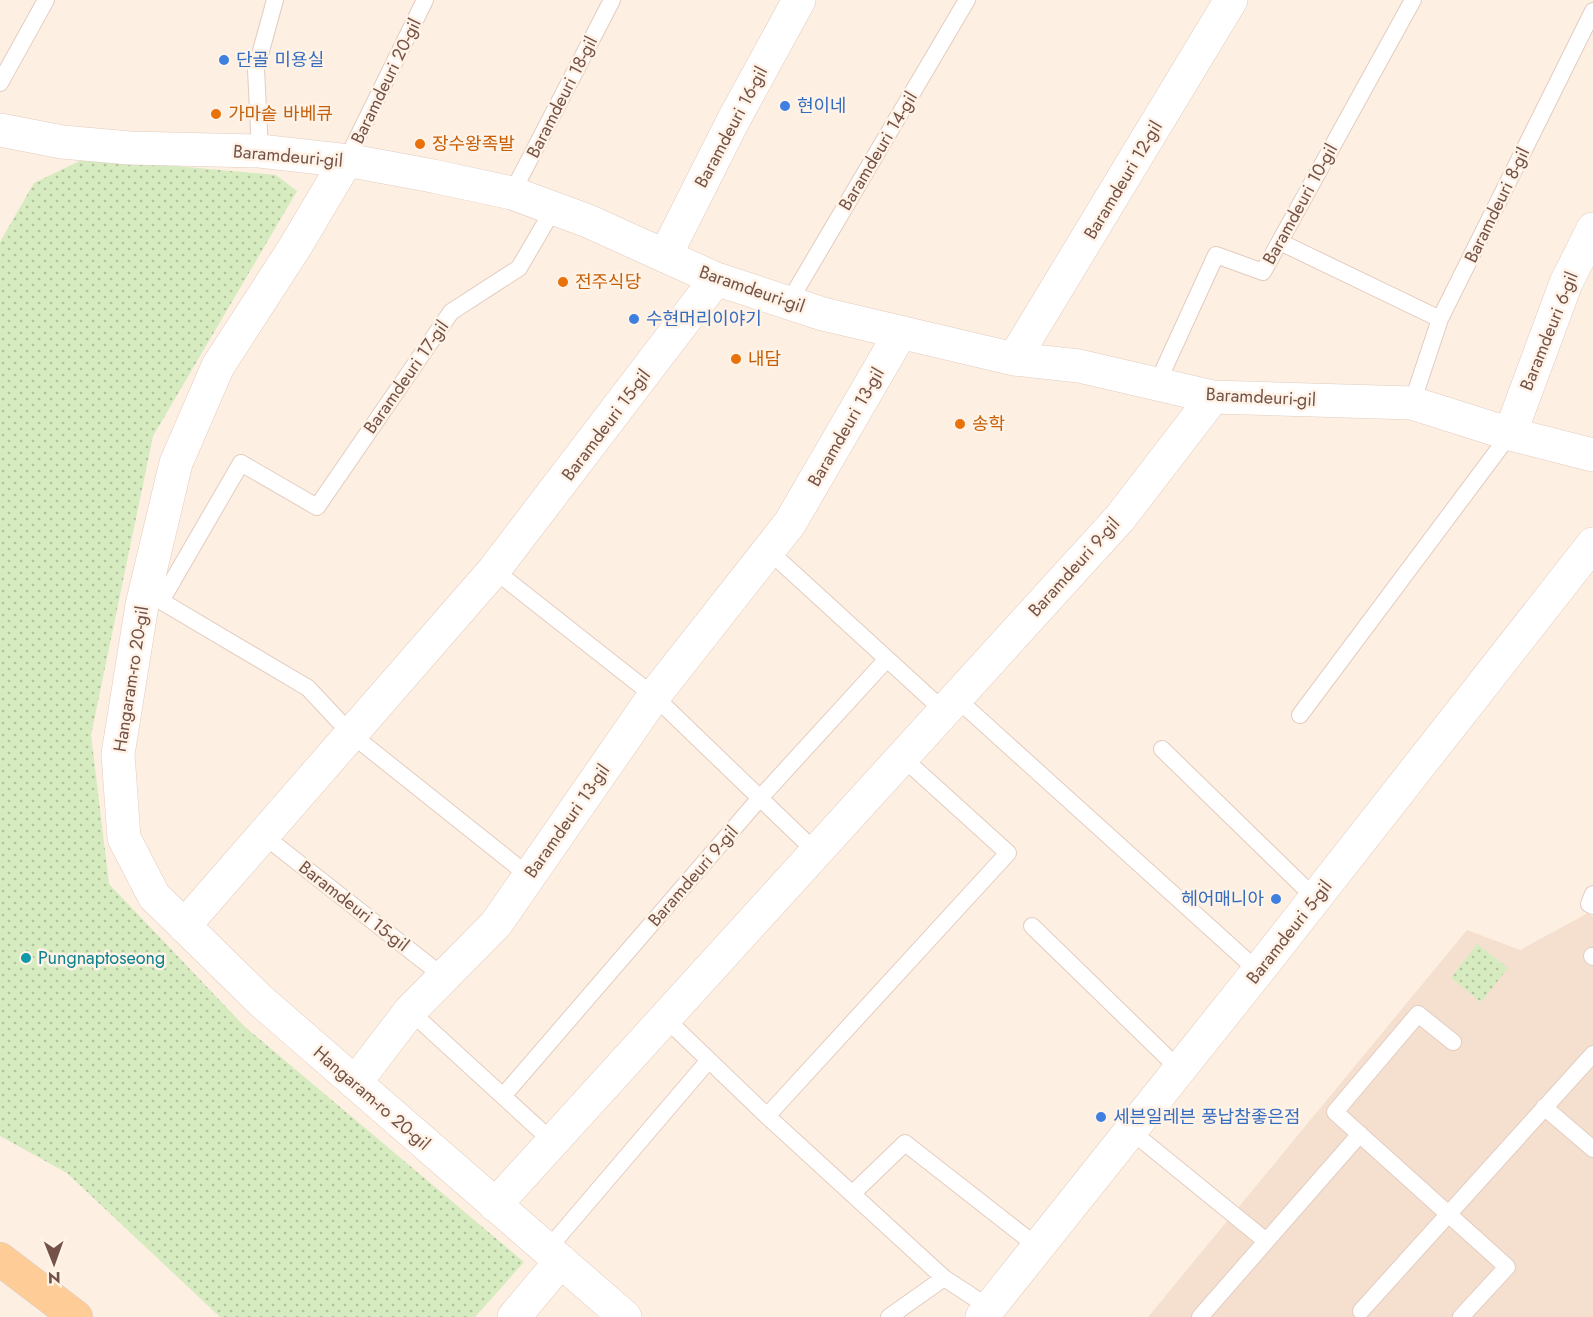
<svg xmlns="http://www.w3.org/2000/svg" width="1593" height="1317" font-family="Jost,'Noto Sans KR',sans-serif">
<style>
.residential{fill:#f5e0cf}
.grass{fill:url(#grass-dots)}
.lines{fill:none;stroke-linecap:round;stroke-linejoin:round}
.lane-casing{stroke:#e3ccc0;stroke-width:18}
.street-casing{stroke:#e3ccc0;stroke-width:34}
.primary-casing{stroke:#d8cfcb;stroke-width:34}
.lane{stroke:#fff;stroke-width:16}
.street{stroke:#fff;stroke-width:33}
.primary{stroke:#fecc97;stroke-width:33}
.shop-dot{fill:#3f7fe0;stroke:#fff3e8;stroke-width:2}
.food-dot{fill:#e8710a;stroke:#fff3e8;stroke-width:2}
.culture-dot{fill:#0f9aa8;stroke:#fff3e8;stroke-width:2}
.labels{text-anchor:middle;stroke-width:5;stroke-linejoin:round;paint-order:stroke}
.shop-label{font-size:18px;fill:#366cbe;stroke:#fff3e8;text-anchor:start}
.street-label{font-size:18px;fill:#755247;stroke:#fff3e8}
.food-label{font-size:18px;fill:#c56008;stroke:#fff3e8;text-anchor:start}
.culture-label{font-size:18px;fill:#0d838f;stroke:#fff3e8;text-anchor:start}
</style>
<defs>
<pattern id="grass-dots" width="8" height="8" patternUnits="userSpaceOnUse" patternTransform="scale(1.5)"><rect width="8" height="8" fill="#d6ebc0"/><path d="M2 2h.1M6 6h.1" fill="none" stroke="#b2c19e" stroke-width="1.8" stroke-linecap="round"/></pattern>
</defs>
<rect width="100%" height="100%" fill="#fdefe1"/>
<path class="residential" d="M1588 913 1593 917V1317H1148L1467 930 1520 950Z"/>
<path class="grass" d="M86 158 276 175 297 191 153 436 91 735 109 884 245 1027 524 1262 475 1317H220L67 1173 0 1136V242L34 183Z
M1477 944 1508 968 1481 1002 1451 978Z"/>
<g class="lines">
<defs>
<path id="lane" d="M0 83 46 0
M260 151 256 69 275 0
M346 161 425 0
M512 193 612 0
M1280 242 1440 319
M789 302 967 0
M1157 384 1216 255 1263 272 1413 0
M1412 403 1440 319 1593 11
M769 551 944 711
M494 570 654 696 816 852
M956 698 1258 971
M1300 715 1510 434
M1162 749 1315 898
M263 835 444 977
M529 876 351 734 308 688 161 601 241 463 317 507 451 312 519 268 554 208
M1593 894 1589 904 1593 906
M1032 926 1180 1070
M1592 956 1593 957
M410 1011 553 1142
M665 1018 767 1116 944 1278 990 1308
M1453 1042 1418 1014 1335 1112 1507 1267 1461 1317
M503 1096 760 798 887 659
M1544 1107 1593 1149
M767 1116 1008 853 902 757
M1131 1131 1266 1241
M852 1194 905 1143 1038 1247
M547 1250 709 1060
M1361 1311 1593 1054
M889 1317 944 1278
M1200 1317 1360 1134"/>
<path id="street" d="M0 130 62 142 130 148 260 151 357 162 433 176 512 193 588 221 716 279 823 314 1014 359 1079 366 1213 397 1412 403 1510 434 1593 455
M346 161 295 247 218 366 176 463 142 605 118 754 124 838 154 896 260 1000 625 1317
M665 256 733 121 799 0
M1014 359 1231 0
M1510 434 1566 283 1593 229
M184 926 494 570 716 279
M355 1083 410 1011 496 924 654 696 790 523 901 332
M495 1205 1120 518 1213 397
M514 1317 561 1261
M982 1317 1258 971 1593 544"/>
<path id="primary" d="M0 1259 76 1317"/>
</defs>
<use href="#lane" class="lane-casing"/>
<use href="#street" class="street-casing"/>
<use href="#primary" class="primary-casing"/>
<use href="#lane" class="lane"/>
<use href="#street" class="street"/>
<use href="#primary" class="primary"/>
</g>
<g class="shop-dot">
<circle cx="224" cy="60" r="6"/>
<circle cx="785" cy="106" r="6"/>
<circle cx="634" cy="319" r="6"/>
<circle cx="1276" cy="899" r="6"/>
<circle cx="1101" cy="1117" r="6"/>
</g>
<g class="food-dot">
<circle cx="216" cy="114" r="6"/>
<circle cx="420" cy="144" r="6"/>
<circle cx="563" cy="282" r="6"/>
<circle cx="736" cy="359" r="6"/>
<circle cx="960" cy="424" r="6"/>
</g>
<circle class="culture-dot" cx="26" cy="958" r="6"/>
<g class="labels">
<g class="shop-label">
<text x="236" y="66">단골 미용실</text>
<text x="797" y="112">현이네</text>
<text x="646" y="325">수현머리이야기</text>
<text x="1264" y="905" text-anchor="end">헤어매니아</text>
<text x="1113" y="1123">세븐일레븐 풍납참좋은점</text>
</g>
<g class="street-label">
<text transform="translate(386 81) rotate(-64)" y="6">Baramdeuri 20-gil</text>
<text transform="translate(562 97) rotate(-63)" y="6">Baramdeuri 18-gil</text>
<text transform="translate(731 127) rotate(-62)" y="6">Baramdeuri 16-gil</text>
<text transform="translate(878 151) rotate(-59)" y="6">Baramdeuri 14-gil</text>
<text transform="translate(288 156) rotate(5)" y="6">Baramdeuri-gil</text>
<text transform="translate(1123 180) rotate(-59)" y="6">Baramdeuri 12-gil</text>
<text transform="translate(1300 204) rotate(-61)" y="6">Baramdeuri 10-gil</text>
<text transform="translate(1497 205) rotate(-64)" y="6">Baramdeuri 8-gil</text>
<text transform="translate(752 289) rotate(19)" y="6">Baramdeuri-gil</text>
<text transform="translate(1549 331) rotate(-68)" y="6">Baramdeuri 6-gil</text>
<text transform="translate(406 377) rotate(-55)" y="6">Baramdeuri 17-gil</text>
<text transform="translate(1261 397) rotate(3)" y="6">Baramdeuri-gil</text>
<text transform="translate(606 425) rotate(-53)" y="6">Baramdeuri 15-gil</text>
<text transform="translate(846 427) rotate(-60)" y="6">Baramdeuri 13-gil</text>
<text transform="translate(1074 567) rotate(-48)" y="6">Baramdeuri 9-gil</text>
<text transform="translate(131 679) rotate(-81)" y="6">Hangaram-ro 20-gil</text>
<text transform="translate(567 821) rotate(-55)" y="6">Baramdeuri 13-gil</text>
<text transform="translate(693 876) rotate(-49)" y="6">Baramdeuri 9-gil</text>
<text transform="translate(354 906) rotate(38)" y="6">Baramdeuri 15-gil</text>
<text transform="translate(1289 932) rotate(-52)" y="6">Baramdeuri 5-gil</text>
<text transform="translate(372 1098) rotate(41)" y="6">Hangaram-ro 20-gil</text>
</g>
<g class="food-label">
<text x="228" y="120">가마솥 바베큐</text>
<text x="432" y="150">장수왕족발</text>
<text x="575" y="288">전주식당</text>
<text x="748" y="365">내담</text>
<text x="972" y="430">송학</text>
</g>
<g class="culture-label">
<text x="38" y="964">Pungnaptoseong</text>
</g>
</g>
<g transform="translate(54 1263) rotate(179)" stroke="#fff3e8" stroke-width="4.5" paint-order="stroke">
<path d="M0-4.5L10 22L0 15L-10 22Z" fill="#755247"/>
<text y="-9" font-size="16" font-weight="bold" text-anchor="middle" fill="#755247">N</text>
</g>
</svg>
